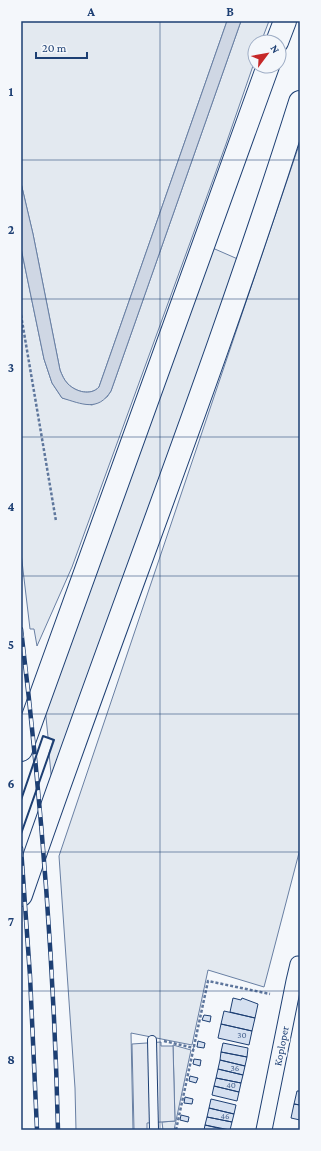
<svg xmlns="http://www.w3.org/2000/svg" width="321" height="1151" font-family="'Crimson Pro',serif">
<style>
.green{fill:#e3e9f0;stroke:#687fa3}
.parking{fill:#e3e8f0;stroke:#687fa3}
.water{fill:#cfd7e4;stroke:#687fa3}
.building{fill:#d5e0f0;stroke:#1d3f73}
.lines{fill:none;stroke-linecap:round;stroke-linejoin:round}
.lane-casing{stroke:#1d3f73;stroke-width:10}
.street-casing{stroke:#1d3f73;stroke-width:17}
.highway-casing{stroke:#1d3f73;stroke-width:24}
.path{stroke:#5e769c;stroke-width:2.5;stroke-dasharray:3 2;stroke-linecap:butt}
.lane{stroke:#f4f7fb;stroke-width:8}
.street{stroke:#f4f7fb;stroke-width:15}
.highway{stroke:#f4f7fb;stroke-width:22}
.rail-casing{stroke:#1d3f73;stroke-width:4.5}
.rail{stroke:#f4f7fb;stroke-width:3;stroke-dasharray:9;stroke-linecap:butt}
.wall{stroke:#1d3f73;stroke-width:2}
.grid{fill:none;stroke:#1d3f73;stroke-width:1;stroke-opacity:0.55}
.labels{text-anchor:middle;stroke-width:3;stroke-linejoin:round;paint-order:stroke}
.number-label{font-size:9px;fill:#4b6792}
.street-label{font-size:11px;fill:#1d3f73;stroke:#f4f7fb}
.neatline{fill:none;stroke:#1d3f73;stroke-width:1.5}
.grid-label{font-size:13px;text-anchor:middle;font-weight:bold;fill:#1d3f73}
</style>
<rect width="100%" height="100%" fill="#f4f7fb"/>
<path class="green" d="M21 21H227L99 387C91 396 76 392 68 384 64 380 62 375 60 370L33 234 21 183Z
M241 21H269L261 42H255V60L226 144 72 567 37 646 34 629H30L21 553V248L44 359 52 383 62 398 92 405 107 397 111 391Z
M300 142V849L264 987 208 970 192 1045 131 1033 133 1130H76L75 1088 59 856Z
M208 246 240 260 52 784 49 753 53 740 48 737 44 697Z
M173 1045 191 1050 174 1130H163L162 1122 175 1121Z"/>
<path class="parking" d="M161 1042V1046H173L175 1121 147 1123V1130H134L132 1044Z"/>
<path class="water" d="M227 21H241L111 391C98 412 82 404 62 398L52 383 44 359 21 248V183L33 234 60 370C62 375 64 380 68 384 76 392 91 396 99 387Z"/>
<path class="building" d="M233 998 241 1000 242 998 258 1004 255 1018 230 1012Z
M224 1011 255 1018 252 1031 221 1024Z
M204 1015 211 1016 210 1022 202 1020Z
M221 1024 252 1031 249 1045 218 1038Z
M198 1041 205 1043 204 1048 197 1047Z
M223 1043 248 1048 247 1057 221 1052Z
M221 1052 247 1057 245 1066 220 1060Z
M194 1059 201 1060 200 1066 193 1064Z
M220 1060 245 1066 243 1075 218 1069Z
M218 1069 243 1075 241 1083 216 1078Z
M190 1076 198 1078 196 1083 189 1081Z
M216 1078 241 1083 239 1092 214 1086Z
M214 1086 239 1092 237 1101 212 1095Z
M297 1091H300V1105L294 1104Z
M185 1097 193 1099 192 1104 184 1103Z
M211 1099 236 1105 234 1114 209 1108Z
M294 1104 300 1105V1120L291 1118Z
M209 1108 234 1114 232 1122 207 1117Z
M181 1115 189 1117 188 1122 180 1120Z
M207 1117 232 1122 230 1130 205 1125Z
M205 1125 226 1130H204Z"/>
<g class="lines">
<defs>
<path id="lane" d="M152 1040 154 1130"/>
<path id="street" d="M264 1130 294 981 298 964 300 965"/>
<path id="highway" d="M277 42 285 21
M21 750 268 66
M21 895C112 630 216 369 300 102"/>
</defs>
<use href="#lane" class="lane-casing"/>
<use href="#street" class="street-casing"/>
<use href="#highway" class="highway-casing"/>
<path class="path" d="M21 315 56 521
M164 1041 194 1048
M176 1130 208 981 270 994"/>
<use href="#lane" class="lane"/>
<use href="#street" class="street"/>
<use href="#highway" class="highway"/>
<defs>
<path id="rail" d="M21 629C41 796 54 963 58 1130
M21 848 30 976 37 1130"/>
</defs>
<use href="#rail" class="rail-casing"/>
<use href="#rail" class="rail"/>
<path class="wall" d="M21 800 43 736 54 740 21 834"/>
</g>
<path class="grid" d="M160 21V1130M21 160H300M21 299H300M21 437H300M21 576H300M21 714H300M21 852H300M21 991H300"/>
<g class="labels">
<g class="number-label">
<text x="242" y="1038">30</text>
<text x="235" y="1071">36</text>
<text x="231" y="1088">40</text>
<text x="225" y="1119">46</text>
</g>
<g class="street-label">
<text transform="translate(281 1046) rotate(-79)" y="4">Koploper</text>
</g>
</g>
<rect width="321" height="1151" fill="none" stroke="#f4f7fb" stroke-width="44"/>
<g transform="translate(267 54) rotate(58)"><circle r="19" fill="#f4f7fb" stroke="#9eadc5"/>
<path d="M0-3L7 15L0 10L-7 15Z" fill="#c62828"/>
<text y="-6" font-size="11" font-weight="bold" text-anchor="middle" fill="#1d3f73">N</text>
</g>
<path d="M36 52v6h51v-6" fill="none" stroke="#1d3f73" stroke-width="2"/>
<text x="42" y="52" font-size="12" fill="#1d3f73" stroke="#f4f7fb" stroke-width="3" paint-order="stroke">20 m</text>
<rect x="22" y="22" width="277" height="1107" class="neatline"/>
<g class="grid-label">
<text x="91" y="16">A</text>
<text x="230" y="16">B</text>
<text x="11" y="96">1</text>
<text x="11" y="234">2</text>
<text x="11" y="372">3</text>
<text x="11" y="511">4</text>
<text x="11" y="649">5</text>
<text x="11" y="788">6</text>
<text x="11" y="926">7</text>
<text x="11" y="1064">8</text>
</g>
</svg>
